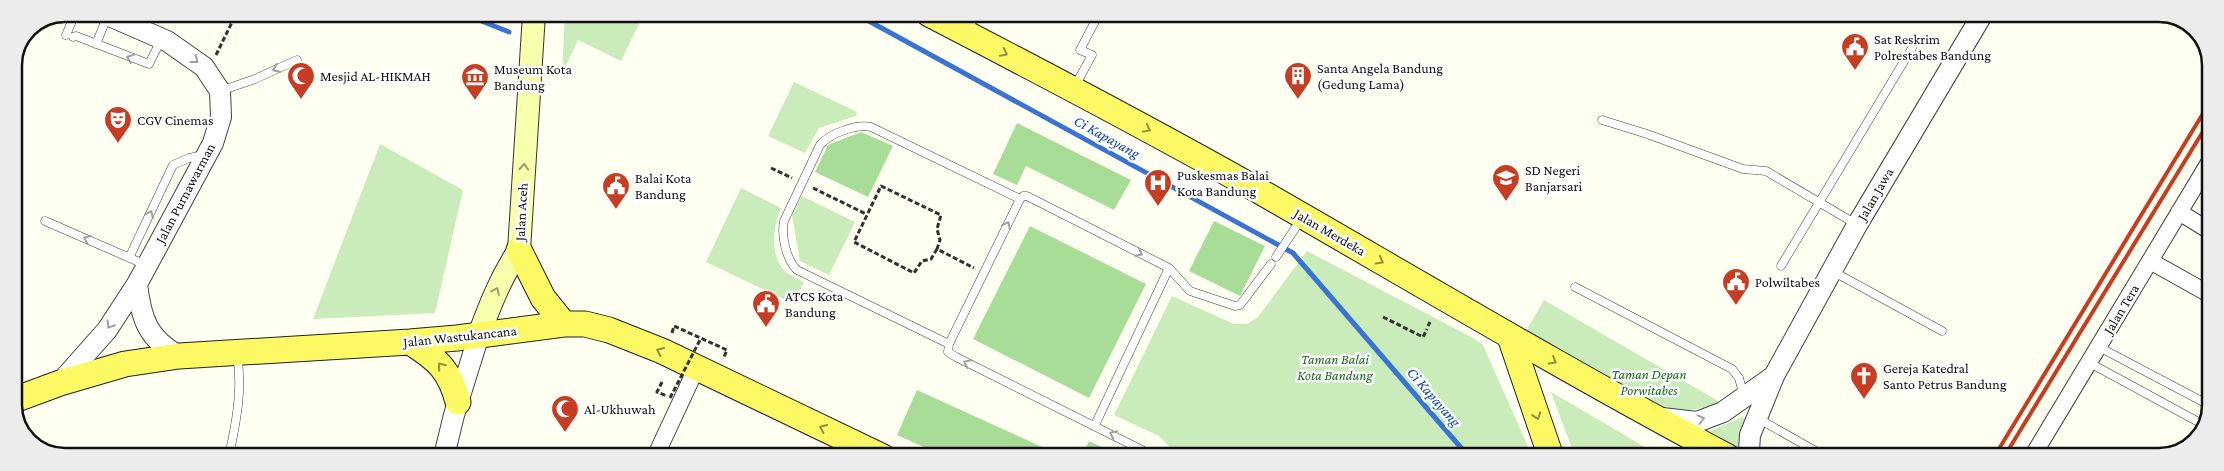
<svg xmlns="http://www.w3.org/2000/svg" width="2224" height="471" font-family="'Crimson Pro',serif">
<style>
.green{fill:#c9ecba}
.forest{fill:#a8dd98}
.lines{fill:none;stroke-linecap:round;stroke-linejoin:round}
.stream{stroke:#3974d3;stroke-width:5}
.service-casing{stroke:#434343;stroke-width:9}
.minor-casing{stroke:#434343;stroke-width:18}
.tertiary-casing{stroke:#434343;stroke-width:22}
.secondary-casing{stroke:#323232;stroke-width:24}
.primary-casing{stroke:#212121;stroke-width:27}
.path{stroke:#323232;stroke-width:3;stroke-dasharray:5 2.5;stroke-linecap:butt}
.service{stroke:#fff;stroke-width:8}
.minor{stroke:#fff;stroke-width:16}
.tertiary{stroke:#fff;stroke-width:20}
.secondary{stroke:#f7ffad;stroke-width:22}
.primary{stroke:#fdf964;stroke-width:25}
.rail{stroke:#c73d21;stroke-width:4}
.path-bridge{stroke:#323232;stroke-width:3;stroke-dasharray:5 2.5;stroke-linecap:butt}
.oneway{stroke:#92903e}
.oneway2{stroke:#9f9f9f}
.oneway3{stroke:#9b9f6e}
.labels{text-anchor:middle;stroke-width:5;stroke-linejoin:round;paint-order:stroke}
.poi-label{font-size:14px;fill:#101010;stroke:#fff;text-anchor:start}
.street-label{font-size:14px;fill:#101010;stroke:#fff}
.park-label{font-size:14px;font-style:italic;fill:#1c6b1d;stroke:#fff}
.water-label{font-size:15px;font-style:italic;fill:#1247a8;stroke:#fff}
.rim{fill:none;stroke:#101010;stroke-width:2.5}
</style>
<rect width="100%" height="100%" fill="#fffff2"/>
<path class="green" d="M565 14H644L621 61 578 40 562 74Z
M794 82 857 112 856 116 819 128 805 153 768 136Z
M380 144 463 190 435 313 313 319Z
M741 188 781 208C773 226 769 257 786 272 791 276 798 279 804 282L794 304 706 262Z
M802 196 855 222 829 275 800 261 792 215Z
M1307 251 1475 339 1483 345 1530 451 1531 457H1179L1159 436 1114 415 1172 296 1234 324H1247L1258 317Z
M1544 300 1720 402C1701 410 1686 411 1666 411L1526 331Z
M1551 392 1662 457H1575Z
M1742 417 1746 420 1737 450 1706 433Z"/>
<path class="forest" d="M1017 123 1131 180 1114 210 1026 166 1017 185 993 174Z
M861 132 893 146 868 197 815 172 828 145Z
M1214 221 1265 246 1240 296 1189 271Z
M1030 226 1146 284 1089 398 973 339Z
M917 390 1064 457H946L897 435Z
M1089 441 1124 457H1081Z"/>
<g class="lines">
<path class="stream" d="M464 14 509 32
M856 14 1293 253 1469 457"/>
<defs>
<path id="service" d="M967 31 976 14
M66 35 75 14
M73 37 76 36 149 64 161 40
M96 44 108 15
M1075 86 1092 55 1080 50 1099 14
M220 91 255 79 297 60
M1602 120 1647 134 1743 169 1766 171 1856 224
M45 221 146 265
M1276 257 1302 218
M129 258 173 165 189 158 204 155
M1781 266 1912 48
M1834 272 1942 331
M1575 287 1732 369 1739 378 1744 397
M949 344 797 270C786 259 781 236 784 221L820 145C830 133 856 124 871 127L1020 199
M2099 347 2209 405
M2088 362 2204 425
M1759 419 1826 457
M1095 425 1169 268
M229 456C236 423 243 389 237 355
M1156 457 956 357 948 352 949 344 1020 199 1023 196H1027L1169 268 1190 291 1235 306 1240 305 1271 264"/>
<path id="minor" d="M2179 212 2210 231
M2150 261 2209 294
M655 457 696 369
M2032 457 2210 161"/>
<path id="tertiary" d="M137 284C141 319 148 339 179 356
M60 383 107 330 137 284 213 143 221 117 220 91 204 67 167 41 105 14
M1662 418 1697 422 1723 412 1774 376
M444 456 454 415 479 335
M1752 457 1749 451 1750 435 1774 376 1857 225 1982 15"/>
<path id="secondary" d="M479 335C490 305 501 277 519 250L534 14"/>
<path id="primary" d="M929 14C1041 72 1152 130 1261 192 1416 281 1570 373 1728 457
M519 250 543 298 564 324
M1510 337 1551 457
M410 342C437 359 450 370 458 402
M14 400 60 383 125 364 179 356 410 342 457 338 564 324H585L609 330 662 351 883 457"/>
</defs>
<use href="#service" class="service-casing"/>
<use href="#minor" class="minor-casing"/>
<use href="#tertiary" class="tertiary-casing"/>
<use href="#secondary" class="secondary-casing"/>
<use href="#primary" class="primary-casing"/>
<path class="path" d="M216 55 236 14
M771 168 792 178
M813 188 866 214
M937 249 931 259 922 261 914 273 854 242 881 186 941 215 937 229 940 240 937 249 974 268
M1383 317 1423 337 1427 329
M1428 326 1430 322
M672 333 674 326 727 350 724 357
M662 382 657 392 667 396"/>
<use href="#service" class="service"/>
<use href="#minor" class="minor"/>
<use href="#tertiary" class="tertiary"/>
<use href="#secondary" class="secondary"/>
<use href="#primary" class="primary"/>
<path class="rail" d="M1994 457 2210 102
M2004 457 2210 120"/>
<path class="path-bridge" d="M670 398 701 338"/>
</g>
<defs><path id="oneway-chevron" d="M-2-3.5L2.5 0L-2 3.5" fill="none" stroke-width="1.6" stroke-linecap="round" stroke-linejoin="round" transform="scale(1.25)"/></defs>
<g class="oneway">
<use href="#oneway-chevron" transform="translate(1004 53) rotate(27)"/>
<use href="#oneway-chevron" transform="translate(1147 129) rotate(29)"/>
<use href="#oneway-chevron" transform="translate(1380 261) rotate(30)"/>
<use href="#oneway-chevron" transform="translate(660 351) rotate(-155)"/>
<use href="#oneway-chevron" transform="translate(1553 361) rotate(30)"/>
<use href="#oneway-chevron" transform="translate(441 366) rotate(-129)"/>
<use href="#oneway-chevron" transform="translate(1537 416) rotate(71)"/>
<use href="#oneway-chevron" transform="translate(823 428) rotate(-155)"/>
</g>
<g class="oneway2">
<use href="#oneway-chevron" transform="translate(130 58) rotate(-158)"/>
<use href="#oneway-chevron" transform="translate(195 60) rotate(38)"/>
<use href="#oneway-chevron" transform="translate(276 69) rotate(156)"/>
<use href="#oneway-chevron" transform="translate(150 214) rotate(-65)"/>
<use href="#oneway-chevron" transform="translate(1007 225) rotate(-64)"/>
<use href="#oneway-chevron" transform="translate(87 239) rotate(-157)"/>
<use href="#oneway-chevron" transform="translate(1139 253) rotate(27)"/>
<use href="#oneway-chevron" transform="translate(110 325) rotate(122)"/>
<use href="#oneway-chevron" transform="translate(967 363) rotate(-154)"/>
<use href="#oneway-chevron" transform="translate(1701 419) rotate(-14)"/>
<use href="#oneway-chevron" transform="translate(1113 434) rotate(-154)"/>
</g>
<g class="oneway3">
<use href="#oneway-chevron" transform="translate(524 167) rotate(-87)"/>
<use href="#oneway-chevron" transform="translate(496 291) rotate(-65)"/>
</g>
<defs>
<symbol id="civic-pin" viewBox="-11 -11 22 30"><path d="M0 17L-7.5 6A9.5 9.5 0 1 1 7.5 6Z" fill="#c73d21" stroke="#fff"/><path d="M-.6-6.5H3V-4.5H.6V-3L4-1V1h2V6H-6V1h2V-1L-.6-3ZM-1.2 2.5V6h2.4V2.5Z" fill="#fff"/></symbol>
<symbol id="mosque-pin" viewBox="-11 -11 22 30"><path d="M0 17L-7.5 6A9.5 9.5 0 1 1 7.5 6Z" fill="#c73d21" stroke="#fff"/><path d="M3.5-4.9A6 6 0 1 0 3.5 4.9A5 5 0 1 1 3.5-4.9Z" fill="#fff"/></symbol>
<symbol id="building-pin" viewBox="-11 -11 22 30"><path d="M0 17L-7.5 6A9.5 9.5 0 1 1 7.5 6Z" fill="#c73d21" stroke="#fff"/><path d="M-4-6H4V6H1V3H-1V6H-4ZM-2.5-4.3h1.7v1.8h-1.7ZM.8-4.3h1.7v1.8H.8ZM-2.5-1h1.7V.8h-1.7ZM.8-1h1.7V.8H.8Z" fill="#fff"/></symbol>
<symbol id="museum-pin" viewBox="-11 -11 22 30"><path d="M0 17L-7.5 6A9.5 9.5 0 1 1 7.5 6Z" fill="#c73d21" stroke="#fff"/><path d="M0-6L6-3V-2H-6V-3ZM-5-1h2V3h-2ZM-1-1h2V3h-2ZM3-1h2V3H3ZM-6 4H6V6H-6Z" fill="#fff"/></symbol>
<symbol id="theatre-pin" viewBox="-11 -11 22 30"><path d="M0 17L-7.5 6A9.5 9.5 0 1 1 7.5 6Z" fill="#c73d21" stroke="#fff"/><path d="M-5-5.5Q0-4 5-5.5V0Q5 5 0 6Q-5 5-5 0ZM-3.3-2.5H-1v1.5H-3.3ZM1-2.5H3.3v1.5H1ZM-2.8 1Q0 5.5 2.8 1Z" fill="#fff"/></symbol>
<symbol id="school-pin" viewBox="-11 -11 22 30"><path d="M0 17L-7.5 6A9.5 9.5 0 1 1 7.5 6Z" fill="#c73d21" stroke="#fff"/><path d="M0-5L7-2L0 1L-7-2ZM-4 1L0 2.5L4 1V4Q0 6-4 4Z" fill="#fff"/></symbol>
<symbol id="hospital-pin" viewBox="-11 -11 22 30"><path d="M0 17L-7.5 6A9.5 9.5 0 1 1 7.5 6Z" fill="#c73d21" stroke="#fff"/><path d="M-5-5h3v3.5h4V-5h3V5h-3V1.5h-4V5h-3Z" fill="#fff"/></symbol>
<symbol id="church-pin" viewBox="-11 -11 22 30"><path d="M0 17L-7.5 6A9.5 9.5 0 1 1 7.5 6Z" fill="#c73d21" stroke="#fff"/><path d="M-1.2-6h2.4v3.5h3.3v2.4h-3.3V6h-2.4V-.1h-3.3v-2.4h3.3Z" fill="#fff"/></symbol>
</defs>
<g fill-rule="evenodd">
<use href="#civic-pin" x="1839" y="31" width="32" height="43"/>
<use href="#mosque-pin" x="285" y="60" width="32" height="43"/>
<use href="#building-pin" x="1282" y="60" width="32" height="43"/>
<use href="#museum-pin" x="459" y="61" width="32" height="43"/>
<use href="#theatre-pin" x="102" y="104" width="32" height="43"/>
<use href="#school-pin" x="1490" y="162" width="32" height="43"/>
<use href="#hospital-pin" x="1142" y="167" width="32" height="43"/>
<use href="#civic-pin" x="600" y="170" width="32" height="43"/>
<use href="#civic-pin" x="1720" y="266" width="32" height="43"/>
<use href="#civic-pin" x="750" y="288" width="32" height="43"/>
<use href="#church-pin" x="1848" y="360" width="32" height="43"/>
<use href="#mosque-pin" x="549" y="393" width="32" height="43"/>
</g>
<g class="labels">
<g class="poi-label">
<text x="1874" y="44">Sat Reskrim<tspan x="1874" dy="16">Polrestabes Bandung</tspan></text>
<text x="1317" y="73">Santa Angela Bandung<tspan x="1317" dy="16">(Gedung Lama)</tspan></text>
<text x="494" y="74">Museum Kota<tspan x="494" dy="16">Bandung</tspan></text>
<text x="320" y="81">Mesjid AL-HIKMAH</text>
<text x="137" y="125">CGV Cinemas</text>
<text x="1525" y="175">SD Negeri<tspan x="1525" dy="16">Banjarsari</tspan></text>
<text x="1177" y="180">Puskesmas Balai<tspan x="1177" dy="16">Kota Bandung</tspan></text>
<text x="635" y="183">Balai Kota<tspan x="635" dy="16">Bandung</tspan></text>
<text x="1755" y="287">Polwiltabes</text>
<text x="785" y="301">ATCS Kota<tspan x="785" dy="16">Bandung</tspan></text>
<text x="1883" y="373">Gereja Katedral<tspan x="1883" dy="16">Santo Petrus Bandung</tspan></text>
<text x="584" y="414">Al-Ukhuwah</text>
</g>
<g class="street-label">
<text transform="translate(185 193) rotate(-62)" y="5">Jalan Purnawarman</text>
<text transform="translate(1875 194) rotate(-60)" y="5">Jalan Jawa</text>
<text transform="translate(521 212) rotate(-87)" y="5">Jalan Aceh</text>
<text transform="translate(1330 232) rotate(30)" y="5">Jalan Merdeka</text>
<text transform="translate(2121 309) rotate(-59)" y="5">Jalan Tera</text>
<text transform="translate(460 336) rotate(-6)" y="5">Jalan Wastukancana</text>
</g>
<g class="park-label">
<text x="1335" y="364">Taman Balai<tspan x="1335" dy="16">Kota Bandung</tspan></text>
<text x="1649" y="379">Taman Depan<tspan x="1649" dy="16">Porwitabes</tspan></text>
</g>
<g class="water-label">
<text transform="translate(1107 137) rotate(29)" y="5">Ci Kapayang</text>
<text transform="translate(1434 397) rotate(49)" y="5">Ci Kapayang</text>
</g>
</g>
<path d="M0 0H2224V471H0ZM65 22H2159A43 43 0 0 1 2202 65V405A43 43 0 0 1 2159 448H65A43 43 0 0 1 22 405V65A43 43 0 0 1 65 22Z" fill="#ececec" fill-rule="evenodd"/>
<path class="rim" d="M65 22H2159A43 43 0 0 1 2202 65V405A43 43 0 0 1 2159 448H65A43 43 0 0 1 22 405V65A43 43 0 0 1 65 22Z"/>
</svg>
